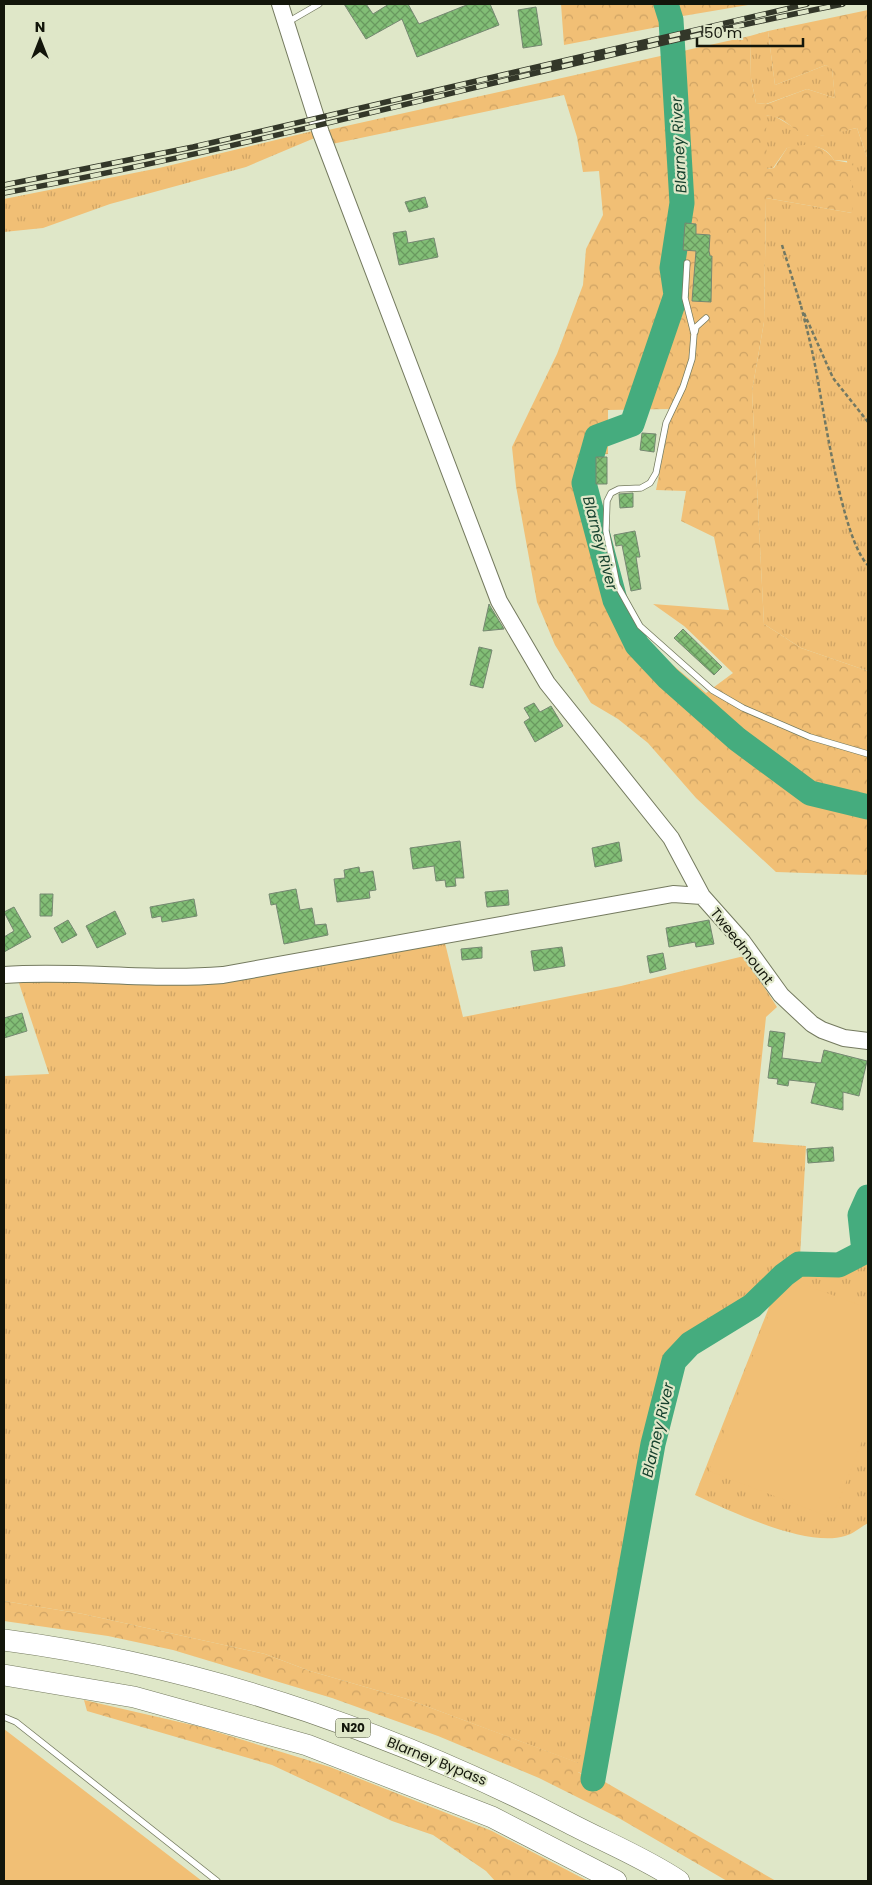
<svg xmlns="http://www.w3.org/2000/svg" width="872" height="1885" font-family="Poppins,sans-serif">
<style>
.grass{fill:url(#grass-tufts)}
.forest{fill:url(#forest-crowns);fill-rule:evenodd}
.park{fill:#f1bf75}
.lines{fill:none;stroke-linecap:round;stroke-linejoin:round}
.river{stroke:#45ac7e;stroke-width:25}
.building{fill:url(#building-cross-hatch);stroke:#758871}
.lane-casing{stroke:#747a5f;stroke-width:7}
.secondary-casing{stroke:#747a5f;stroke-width:18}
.highway-casing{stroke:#747a5f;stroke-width:22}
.path{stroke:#727863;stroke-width:2.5;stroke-dasharray:4 2.5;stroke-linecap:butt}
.lane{stroke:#fff;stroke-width:5.5}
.secondary{stroke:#fff;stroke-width:16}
.highway{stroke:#fff;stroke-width:21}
.rail-casing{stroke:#333729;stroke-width:5.5}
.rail{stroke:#dfe7c8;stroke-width:4;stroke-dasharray:11;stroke-linecap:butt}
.labels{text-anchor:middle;stroke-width:4.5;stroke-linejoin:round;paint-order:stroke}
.shield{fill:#dfe7c8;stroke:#505544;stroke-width:1}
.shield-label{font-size:12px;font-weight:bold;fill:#13160b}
.street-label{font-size:14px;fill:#13160b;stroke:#dfe7c8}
.water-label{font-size:15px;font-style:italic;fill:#16412e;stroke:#dfe7c8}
</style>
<defs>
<pattern id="grass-tufts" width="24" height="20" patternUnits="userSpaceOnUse" patternTransform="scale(1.25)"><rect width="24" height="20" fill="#f1bf75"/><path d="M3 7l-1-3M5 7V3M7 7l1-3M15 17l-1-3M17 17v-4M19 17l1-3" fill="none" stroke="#cea364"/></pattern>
<pattern id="forest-crowns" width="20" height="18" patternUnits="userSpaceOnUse" patternTransform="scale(1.25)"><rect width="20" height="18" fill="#f1bf75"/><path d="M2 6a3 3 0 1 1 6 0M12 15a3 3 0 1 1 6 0" fill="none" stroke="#cea364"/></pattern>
<pattern id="building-cross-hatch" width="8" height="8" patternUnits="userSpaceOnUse" patternTransform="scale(1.25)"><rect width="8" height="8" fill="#82be76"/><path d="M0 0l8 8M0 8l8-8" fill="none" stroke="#69995f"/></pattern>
</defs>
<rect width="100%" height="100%" fill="#dfe7c8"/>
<path class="grass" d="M768 31 775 85 826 65 832 68 835 98 807 89 766 104 756 103 751 78 750 36Z
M773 115 808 136H820L857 128 868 160V671L801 648 764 624 752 391 764 322 766 198 852 213 847 161 834 160C822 141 808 147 787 148L773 168 766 169V116Z
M313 131 317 137 246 167 110 204 43 228 4 232V199L159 168Z
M445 943 463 1017 621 986 744 956 777 1007 766 1017 753 1142 806 1146 800 1257 773 1287 752 1306 690 1344 674 1361 648 1470 593 1779 578 1772V1763L407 1699 310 1671 265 1654 83 1614 4 1601V1076L49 1074 16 974 153 977 359 950Z
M868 1256V1523C861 1527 853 1534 845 1536 807 1548 730 1511 695 1495L773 1297 783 1277C805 1274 855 1276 868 1256Z"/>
<path class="forest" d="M561 4H656L663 26 564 45Z
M673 4H754L677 17Z
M868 10V160L857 128C843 131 824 138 809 136 794 133 783 114 766 116L767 169 774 168 787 148C805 142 824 144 834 160L855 164 857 173 850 180 854 188 852 213 766 198 764 322 752 391 764 624 801 648 868 671V875L776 872 696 798 648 743 618 719 591 703 555 645 537 602 516 486 512 447 557 354 583 285 586 249 603 215 599 171 583 172 577 137 564 95 332 144 328 130 750 36 751 78 756 103 767 104 807 89 835 98 832 69 826 65 775 85 768 31ZM672 409 656 490 686 491 681 521 714 537 729 610 653 604 684 626 733 673 706 693 649 645 617 598 600 531 594 455 608 454V410Z
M4 1601 83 1614 265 1654 310 1671 407 1699 579 1763 578 1772 600 1786 605 1782 776 1881H727L617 1817 539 1778 438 1736 332 1698 173 1650 108 1636 4 1621Z
M84 1700 201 1727 330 1767 492 1831 588 1881H495L486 1871 433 1835 392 1821 272 1765 87 1711Z"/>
<path class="park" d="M783 1277 868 1308V1426L832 1518 709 1471Z
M4 1729 202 1881H4Z"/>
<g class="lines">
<path class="river" d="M666 4 671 20 682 203 672 268 676 295 632 424 597 437 584 483 615 600 637 645 668 678 737 739 810 793 868 807
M593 1779 653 1444 674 1361 690 1344 752 1306 784 1275 799 1264 839 1265 864 1252 860 1215 868 1197"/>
</g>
<path class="building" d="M344 4H366L373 14 389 4H408L419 24 469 4H490L499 25 417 57 402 19 366 39Z
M536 7 542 45 523 48 518 10Z
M425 197 428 207 409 212 405 202Z
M685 223 696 224V234L710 235 709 251 710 256H712L711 302 692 301 696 251 683 250Z
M406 231 408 243 434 238 438 257 399 265 393 233Z
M642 433 656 434 654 452 640 450Z
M596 457H607V484H596Z
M633 493V507L620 508 619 494Z
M635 531 640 557H636L641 589 631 591 622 545 616 546 614 535Z
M489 604 490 606 504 629 483 631Z
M683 629 722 667 714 675 674 638Z
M479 647 492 650 483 688 470 685Z
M534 703 540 712 551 706 563 726 535 742 524 722 530 718 524 708Z
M460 841 464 878H455L456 886 446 887 445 880 436 881 434 866 413 869 410 848Z
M619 842 622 861 595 867 592 848Z
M359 867 360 873 373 871 376 890 369 891 370 898 337 902 334 879 345 878 344 870Z
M296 889 300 910 312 908 315 925 326 924 328 935 284 944 276 904 271 905 269 894Z
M508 890 509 905 487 907 485 892Z
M40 894H53L52 916H40Z
M194 899 197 916 162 922 161 916 152 918 150 907Z
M14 907 31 937 4 952V937L14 931 4 912Z
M115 911 126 934 97 948 86 926Z
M68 920 77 935 62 943 54 928Z
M709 920 714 944 696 947 695 942 669 947 666 928Z
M482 947V958L462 960 461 949Z
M562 947 565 966 534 971 531 951Z
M663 953 666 969 650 973 647 956Z
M22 1013 27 1031 4 1038V1018Z
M770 1031 785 1033 782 1058 821 1063 824 1050 867 1061 859 1096 843 1092V1110L811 1103 816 1083 789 1080 788 1086 777 1084 778 1079 768 1078 772 1047 768 1046Z
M833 1147 834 1161 808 1163 807 1149Z"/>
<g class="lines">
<defs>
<path id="lane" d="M288 22 319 4
M687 263 685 298 694 334 692 359 683 387 666 423 656 473 650 483 641 488 619 489 611 493 607 501 606 531 617 585 640 626 712 690 743 708 810 737 868 754
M695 332 696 327 706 318
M4 1717 16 1722 217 1881"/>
<path id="secondary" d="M280 4 321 133 499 601 547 683 671 838 702 896 742 941 781 995 812 1024 822 1030 844 1038 868 1041
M4 975C77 970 150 981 223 975L673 894 702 896"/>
<path id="highway" d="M4 1640C201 1666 393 1732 569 1823 605 1842 645 1858 679 1881
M4 1675 134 1697 307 1745 492 1817 616 1881"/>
</defs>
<use href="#lane" class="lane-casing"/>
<use href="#secondary" class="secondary-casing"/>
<use href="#highway" class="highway-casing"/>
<path class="path" d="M782 245 801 306
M801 306C806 325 811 345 815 365 823 405 842 541 868 565
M804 313 833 378 868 422"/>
<use href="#lane" class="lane"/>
<use href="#secondary" class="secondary"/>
<use href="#highway" class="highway"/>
<defs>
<path id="rail" d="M4 185 193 147 807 4
M4 193C286 141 562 60 843 4"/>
</defs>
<use href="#rail" class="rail-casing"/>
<use href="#rail" class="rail"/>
</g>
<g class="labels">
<rect class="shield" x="335.5" y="1718.5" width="35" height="19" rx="4"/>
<g class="shield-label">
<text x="353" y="1732">N20</text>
</g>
<g class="street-label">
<text transform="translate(742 946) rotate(52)" y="5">Tweedmount</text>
<text transform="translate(437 1761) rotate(22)" y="5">Blarney Bypass</text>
</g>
<g class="water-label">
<text transform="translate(679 145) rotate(-93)" y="5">Blarney River</text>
<text transform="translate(600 543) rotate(75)" y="5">Blarney River</text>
<text transform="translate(658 1430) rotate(-77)" y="5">Blarney River</text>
</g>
</g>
<rect width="872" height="1885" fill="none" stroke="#13160b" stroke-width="10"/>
<g transform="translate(40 40)" stroke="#dfe7c8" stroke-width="4" paint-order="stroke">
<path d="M0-4L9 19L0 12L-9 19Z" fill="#13160b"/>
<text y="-8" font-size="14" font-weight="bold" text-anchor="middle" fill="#13160b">N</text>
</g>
<path d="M697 38v8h106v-8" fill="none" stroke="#13160b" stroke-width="2.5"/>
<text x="704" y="38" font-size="15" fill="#13160b" stroke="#dfe7c8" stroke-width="4" paint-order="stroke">50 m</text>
</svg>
